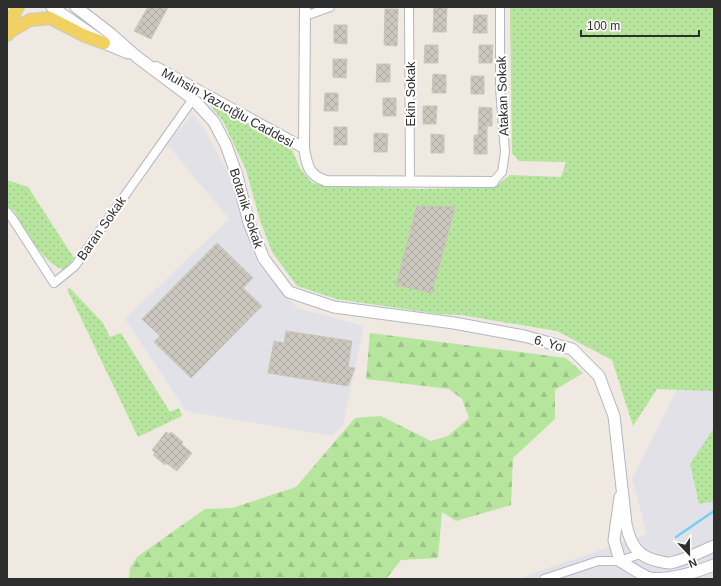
<svg xmlns="http://www.w3.org/2000/svg" width="721" height="586" font-family="Arial,sans-serif">
<style>
.industrial{fill:#e3e1e8}
.green{fill:url(#green-dots)}
.forest{fill:url(#forest-firs)}
.lines{fill:none;stroke-linecap:round;stroke-linejoin:round}
.stream{stroke:#75cff0;stroke-width:2.5}
.building{fill:url(#building-cross-hatch);stroke:#cbc5ba}
.minor-casing{stroke:#b4b7c1;stroke-width:10}
.tertiary-casing{stroke:#b4b7c1;stroke-width:12}
.secondary-casing{stroke:#b4b7c1;stroke-width:13}
.primary-casing{stroke:#c9c9c9;stroke-width:14}
.minor{stroke:#fff;stroke-width:8}
.tertiary{stroke:#fff;stroke-width:10}
.secondary{stroke:#fff;stroke-width:11}
.primary{stroke:#f2d163;stroke-width:12}
.labels{text-anchor:middle;stroke-width:4;stroke-linejoin:round;paint-order:stroke}
.street-label{font-size:13px;fill:#2e2e2e;stroke:#fff}
</style>
<defs>
<pattern id="green-dots" width="8" height="8" patternUnits="userSpaceOnUse"><rect width="8" height="8" fill="#b6e59e"/><path d="M2 2h.1M6 6h.1" fill="none" stroke="#9dc588" stroke-width="1.8" stroke-linecap="round"/></pattern>
<pattern id="forest-firs" width="22" height="20" patternUnits="userSpaceOnUse"><rect width="22" height="20" fill="#b6e59e"/><path d="M5 1l3.5 6h-7zM16 11l3.5 6h-7z" fill="#9dc588"/></pattern>
<pattern id="building-cross-hatch" width="8" height="8" patternUnits="userSpaceOnUse"><rect width="8" height="8" fill="#cbc7bf"/><path d="M0 0l8 8M0 8l8-8" fill="none" stroke="#afaba4"/></pattern>
</defs>
<rect width="100%" height="100%" fill="#efe9e1"/>
<path class="industrial" d="M193 114 203 127 229 174 239 209 259 266 297 308 364 326 343 425 332 436 186 411 125 319 229 219 167 144Z
M714 306V579H517L647 534 632 479 693 358Z"/>
<path class="green" d="M510 7H714V391L657 389 633 426 612 360 557 331 461 315 439 314 336 299 297 286 272 252 260 220 246 170 223 121 205 99 292 150 300 168 312 183 331 186 420 189 495 187 510 175 561 177 566 162 519 161 512 153Z
M7 180 28 187 74 258 64 270C41 262 26 230 14 211L7 206Z
M70 288 103 323 110 337 121 333 170 412 179 408 182 416 138 437 67 289Z
M714 428V501L699 504 690 464Z"/>
<path class="forest" d="M370 333 566 358 583 373 555 390V419L513 458 511 505 456 521 442 512 438 558 401 560 386 579H129L130 568 137 557 205 509 232 508 296 487 355 418 381 416 431 441 448 436 469 418 462 399 449 389 366 379Z"/>
<g class="lines">
<path class="stream" d="M676 537 714 511"/>
</g>
<path class="building" d="M148 7H168L151 39 134 31Z
M434 7H447L446 32H433Z
M385 9H398L397 46 384 45Z
M474 15H487V33H473Z
M334 25H347V44L334 43Z
M425 45H438V63H424Z
M479 45H493L492 63H479Z
M333 59H347L346 78 333 77Z
M377 64H390V82H376Z
M433 74 446 75V93H432Z
M471 76H484V94H471Z
M325 93H338V111H324Z
M383 98H396V116H383Z
M423 106H437L436 124H423Z
M479 107 492 108V126H487V154H474V135H478Z
M334 127H347V145H334Z
M374 133 388 134 387 152H374Z
M431 134 444 135V153H431Z
M417 206 455 207 432 293 396 285Z
M217 243 253 278 243 288 262 306 191 378 154 342 160 336 142 319Z
M286 331 352 341 348 367 355 368 348 386 268 373 274 341 284 343Z
M166 432 169 434 171 432 183 442 181 444 192 453 177 471 166 463 165 465 153 455 155 453 152 450Z"/>
<g class="lines">
<defs>
<path id="minor" d="M409 7 410 182
M304 13 311 14 330 7
M493 182 502 172 505 152 500 88V7
M7 212 12 218 54 283 75 266 193 99
M544 579 598 561H620L640 554"/>
<path id="tertiary" d="M156 67 304 148C307 165 308 175 326 181L493 182
M304 148 305 7"/>
<path id="secondary" d="M52 7 104 43 128 53
M76 7 111 34 137 57 193 99 214 122 226 145 237 176 249 223 264 259 289 292 334 307 454 323 524 336 572 349 599 376 614 416 626 524C630 543 637 557 658 561 662 562 667 563 670 563 685 560 700 552 714 546
M620 497 614 540 620 561C627 565 643 576 650 578 669 581 696 572 714 565"/>
<path id="primary" d="M7 27 18 7
M7 35 11 31 30 20 50 18 85 36 104 43"/>
</defs>
<use href="#minor" class="minor-casing"/>
<use href="#tertiary" class="tertiary-casing"/>
<use href="#secondary" class="secondary-casing"/>
<use href="#primary" class="primary-casing"/>
<use href="#minor" class="minor"/>
<use href="#tertiary" class="tertiary"/>
<use href="#secondary" class="secondary"/>
<use href="#primary" class="primary"/>
</g>
<g class="labels">
<g class="street-label">
<text transform="translate(410 94) rotate(-90)" y="5">Ekin Sokak</text>
<text transform="translate(502 96) rotate(-92)" y="5">Atakan Sokak</text>
<text transform="translate(228 107) rotate(29)" y="5">Muhsin Yazıcığlu Caddesi</text>
<text transform="translate(247 208) rotate(72)" y="5">Botanik Sokak</text>
<text transform="translate(101 228) rotate(-55)" y="5">Baran Sokak</text>
<text transform="translate(550 343) rotate(16)" y="5">6. Yol</text>
</g>
</g>
<rect width="721" height="586" fill="none" stroke="#2e2e2e" stroke-width="16"/>
<g transform="translate(689 554) rotate(158)" stroke="#ffffff" stroke-width="3" paint-order="stroke">
<path d="M0-3L7 15L0 10L-7 15Z" fill="#2e2e2e"/>
<text y="-6" font-size="11" font-weight="bold" text-anchor="middle" fill="#2e2e2e">N</text>
</g>
<path d="M581 30v6h118v-6" fill="none" stroke="#2e2e2e" stroke-width="2"/>
<text x="587" y="30" font-size="12" fill="#2e2e2e" stroke="#ffffff" stroke-width="3" paint-order="stroke">100 m</text>
</svg>
